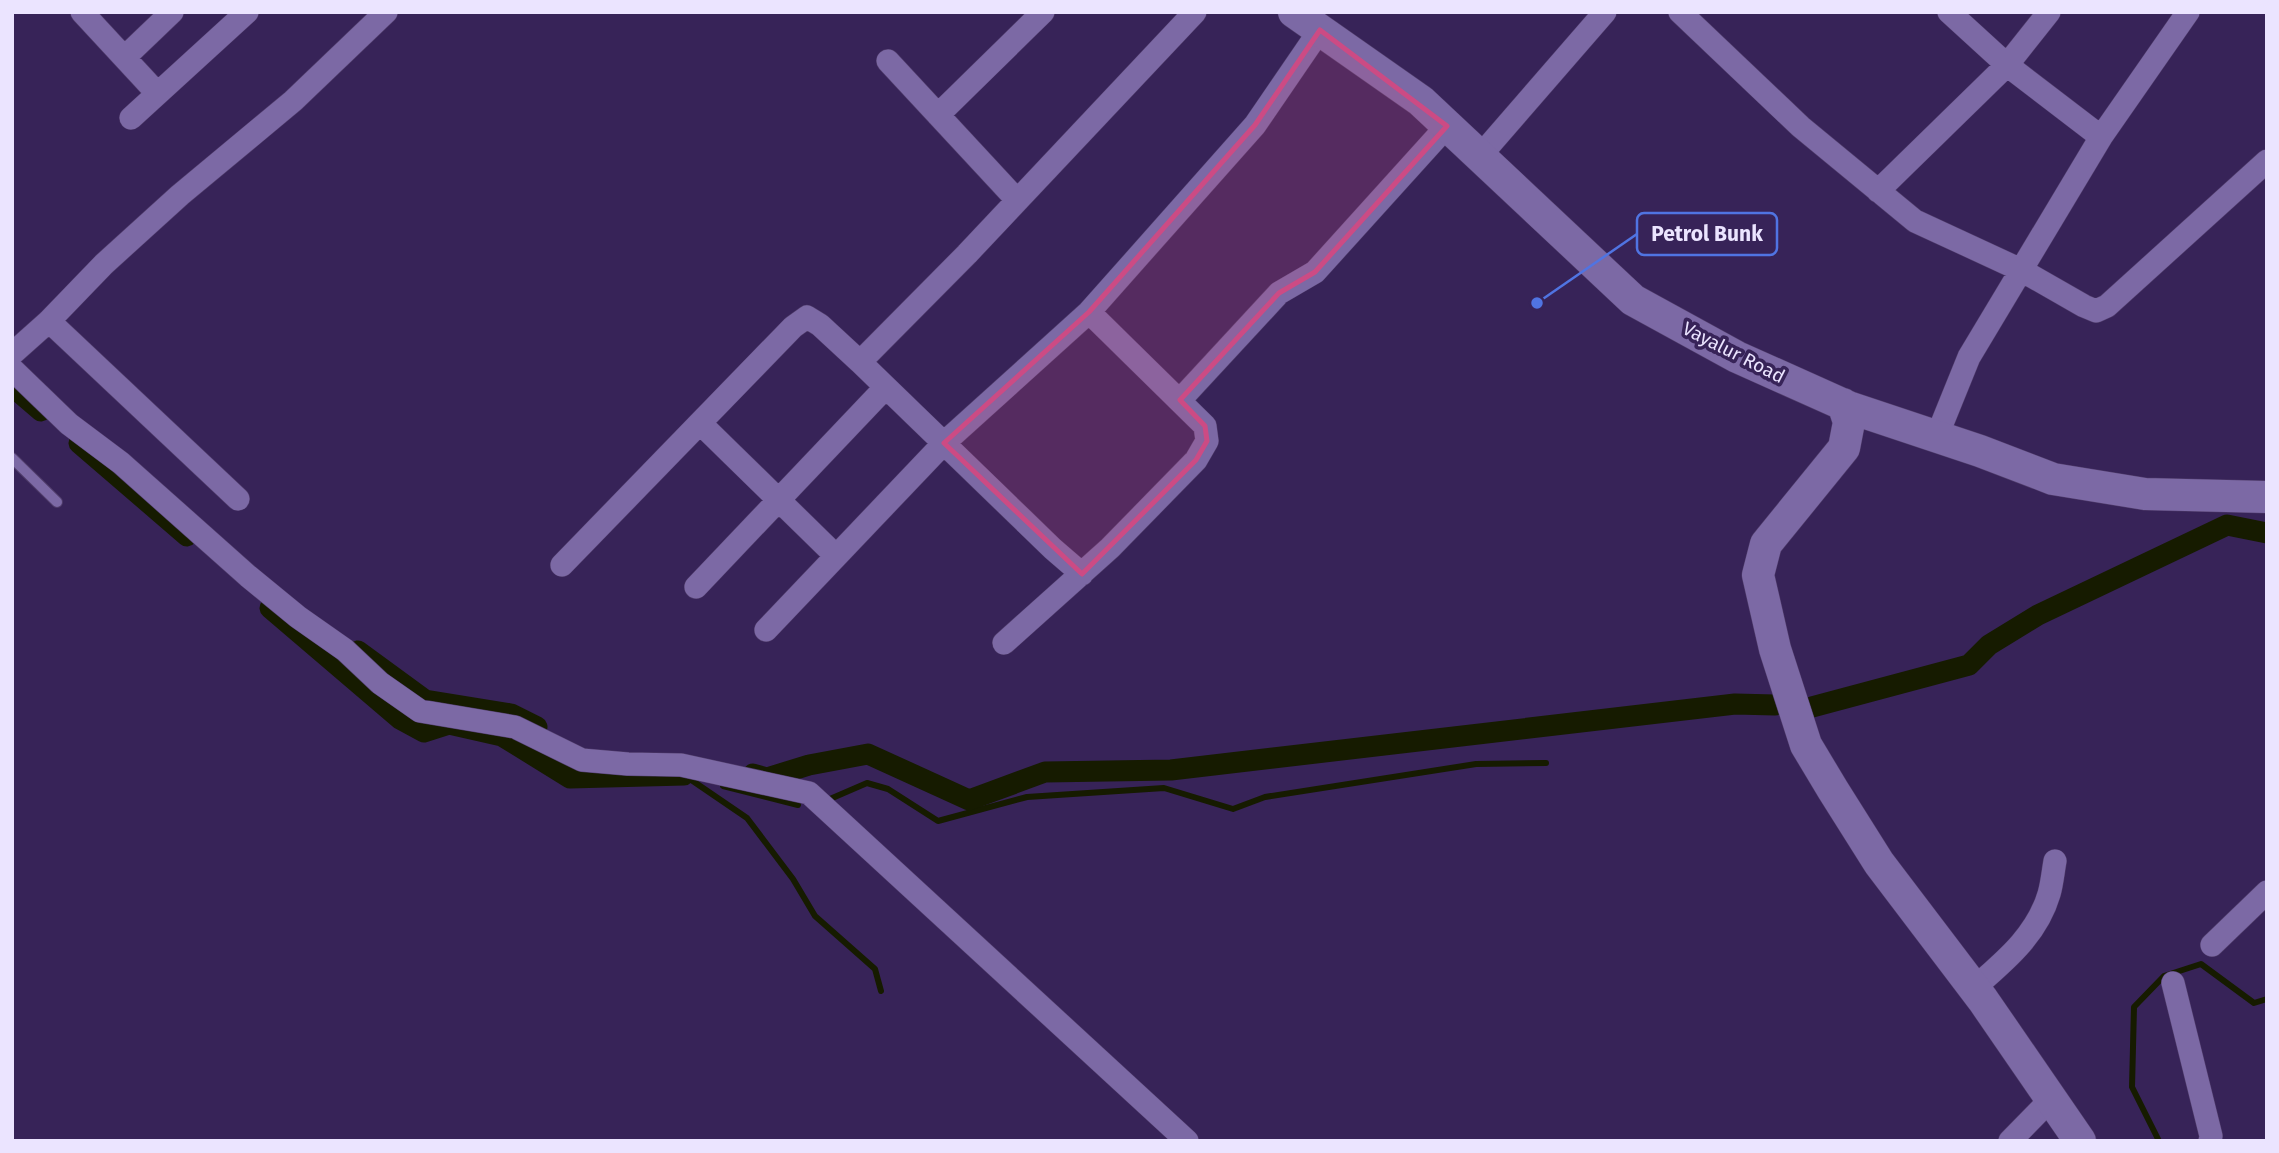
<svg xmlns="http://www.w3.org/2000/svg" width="2279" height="1153" font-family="'Fira Sans',sans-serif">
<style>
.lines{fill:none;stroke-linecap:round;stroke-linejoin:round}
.stream{stroke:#161b00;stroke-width:6}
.canal{stroke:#161b00;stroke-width:21}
.lane-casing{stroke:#503d6b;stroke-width:12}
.street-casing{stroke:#503d6b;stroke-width:24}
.secondary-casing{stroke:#503d6b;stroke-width:33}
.lane{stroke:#7c69a5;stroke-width:10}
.street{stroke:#7c69a5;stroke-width:23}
.secondary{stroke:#7c69a5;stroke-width:32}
.marked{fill:#cc4b84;fill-opacity:0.2;stroke:#cc4b84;stroke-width:5;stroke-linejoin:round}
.labels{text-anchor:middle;stroke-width:7;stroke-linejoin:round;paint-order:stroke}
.street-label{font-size:19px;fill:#ebe4ff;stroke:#372358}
.leader{fill:none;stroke:#5074e2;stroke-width:2.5}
.callout-dot{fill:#5074e2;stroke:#372358;stroke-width:2.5}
.callout{fill:#372358;stroke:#5074e2;stroke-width:2.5}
.callout-label{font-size:21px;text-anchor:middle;font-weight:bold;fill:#ebe4ff}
</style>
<rect width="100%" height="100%" fill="#372358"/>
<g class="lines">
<path class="stream" d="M684 775 747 818 793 879 815 916 875 969 881 991
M723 786 798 805
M830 799 867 783 888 789 938 821 1027 797 1164 788 1233 809 1265 797 1476 764 1546 763
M2159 1141 2132 1087 2134 1007 2164 976 2201 964 2254 1003 2267 999"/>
<path class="canal" d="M12 389 20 393 41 411
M79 443 187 536
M270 608 400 719 424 732 449 724 502 736 570 778 684 775
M358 651 425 700 511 714 537 727
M1812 707 1969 665 1989 645 2038 615 2227 525 2267 533
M753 774 767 778 809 765 868 754 969 800 1045 772 1171 770 1735 704 1775 705"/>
<defs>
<path id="lane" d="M12 458 57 502"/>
<path id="street" d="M82 12 157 93
M1680 12 1801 127 1915 221 2021 270 2084 306 2096 311 2107 306 2267 161
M1949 12 2007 65 2101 137
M125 57 172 12
M888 61 1017 200
M938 115 1043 12
M131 118 247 12
M1480 156 1605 12
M1878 191 2007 65 2049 12
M49 321 238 499
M12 354 49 321 104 264 180 195 293 101 386 12
M12 369 69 424 121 463 248 576 298 617 345 650 380 683 420 711 515 727 582 760 628 764 681 765 809 793 1187 1141
M1180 400 1279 293 1315 272 1447 126
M700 423 836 556
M1937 436 1969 357 2101 137 2188 12
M562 565 793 327 807 317 820 325 860 362
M1082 574 1053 549 860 362 967 254 1195 12
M696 587 885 388
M766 630 944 443 1089 312 1255 125 1320 30
M1004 643 1110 548 1196 460 1207 441 1205 426 1089 312
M2212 945 2267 892
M2173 983 2211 1136 2210 1141
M1974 988C2005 961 2037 935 2049 894 2052 884 2053 872 2055 861
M2010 1141 2052 1098"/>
<path id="secondary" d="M1294 12 1421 101 1633 300 1737 357 1851 408 1980 451 2053 479 2145 494 2267 497
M1843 404 1849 422 1844 448 1766 544 1758 575 1775 649 1806 745 1833 790 1879 863 1983 1000 2080 1141"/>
</defs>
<use href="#lane" class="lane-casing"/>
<use href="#street" class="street-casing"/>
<use href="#secondary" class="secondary-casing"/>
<use href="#lane" class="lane"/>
<use href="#street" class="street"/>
<use href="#secondary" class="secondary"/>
</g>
<path class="marked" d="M1320 30 1447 126 1315 272 1279 293 1180 400 1205 426 1207 441 1196 460 1082 574 944 443 1089 312 1255 125Z"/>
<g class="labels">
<g class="street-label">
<text transform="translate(1734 352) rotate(27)" y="7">Vayalur Road</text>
</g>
</g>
<path class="leader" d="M1537 303L1637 234"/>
<circle class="callout-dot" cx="1537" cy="303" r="7"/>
<rect class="callout" x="1637" y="213" width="140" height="42" rx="7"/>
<g class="callout-label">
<text x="1707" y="241">Petrol Bunk</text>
</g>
<rect width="2279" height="1153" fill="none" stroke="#ebe4ff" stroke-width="28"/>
</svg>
